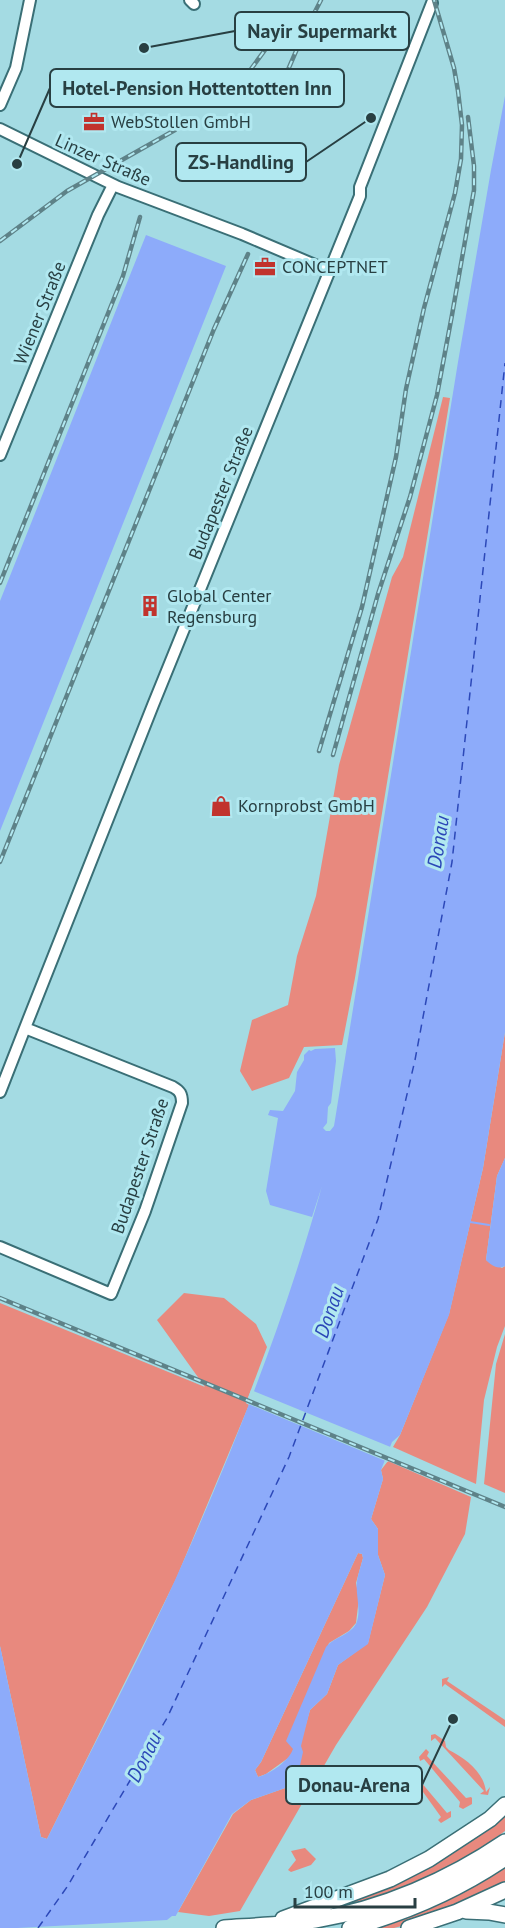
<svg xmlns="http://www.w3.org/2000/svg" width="505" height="1928" font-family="'PT Sans',sans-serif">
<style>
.green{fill:#e8897e}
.water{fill:#8dabfa;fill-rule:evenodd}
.pier{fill:#a4dbe3}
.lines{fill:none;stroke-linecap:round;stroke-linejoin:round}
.stream{stroke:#8dabfa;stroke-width:2}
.ferry{stroke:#2c48b8;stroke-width:1.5;stroke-dasharray:8 6;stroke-linecap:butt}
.minor-casing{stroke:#3a6f76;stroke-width:14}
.highway-casing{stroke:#3a6f76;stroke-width:18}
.minor{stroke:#fff;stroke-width:10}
.highway{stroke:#fff;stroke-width:15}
.rail-casing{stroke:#5e8288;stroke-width:4.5}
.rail{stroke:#b1e8f0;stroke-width:2;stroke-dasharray:7;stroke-linecap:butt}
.labels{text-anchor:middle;stroke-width:6;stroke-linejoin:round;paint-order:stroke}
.poi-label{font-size:18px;fill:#283f42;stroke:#b1e8f0;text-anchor:start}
.street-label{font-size:18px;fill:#283f42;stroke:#b1e8f0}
.water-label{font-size:20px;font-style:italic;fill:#2c48b8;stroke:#b1e8f0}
.leader{fill:none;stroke:#283f42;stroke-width:2}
.callout-dot{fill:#283f42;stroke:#b1e8f0;stroke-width:2}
.callout{fill:#b1e8f0;stroke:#283f42;stroke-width:2}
.callout-label{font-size:20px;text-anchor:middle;font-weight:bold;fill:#283f42}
</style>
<rect width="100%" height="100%" fill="#a4dbe3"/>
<path class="green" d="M443 397 450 398 355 978 342 1045 304 1047 289 1078 252 1091 240 1071 252 1020 288 1005 297 956 316 896 339 765 392 577 403 557Z
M505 1032V1158L497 1176 486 1260 502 1268 505 1266V1326L497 1347 484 1400 476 1484 393 1447 400 1435 449 1314 483 1168Z
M184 1293 224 1298 256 1324 267 1347 246 1403 249 1405 176 1579 47 1839 41 1837 0 1646V1303L205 1387 157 1320Z
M505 1334V1493L484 1484 496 1364Z
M388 1461 471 1497 465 1534 427 1607 336 1745 240 1911 209 1916 178 1912 233 1814 251 1800 288 1787 310 1710 327 1694 338 1665 368 1643 385 1575 378 1555V1529L371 1519 383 1479 381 1470Z
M358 1553 362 1554 363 1558 356 1583 359 1598 356 1623 349 1631 329 1643 291 1756 266 1774 258 1777 255 1770 261 1762Z
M449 1677 447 1681 505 1720V1727L445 1684 442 1687V1679Z
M435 1734 445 1741 446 1747 449 1750C466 1759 484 1772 486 1792L490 1787 488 1795 480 1794 484 1791 435 1738 431 1741V1735Z
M426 1749 429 1752 427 1756 466 1798 471 1797 472 1798V1804L463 1809 459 1807 460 1802 424 1759 420 1761 419 1757Z
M413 1770 418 1771 415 1775 447 1813 451 1811V1817L441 1823 438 1820 441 1817 413 1778 409 1781 407 1777Z
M505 1816V1831L461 1863 400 1892 308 1917 468 1841Z
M305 1848 316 1859 311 1865 291 1872 288 1870 296 1860 291 1851Z
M505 1867V1886L413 1923 394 1928H368L451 1897Z"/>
<path class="water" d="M505 96V1032L483 1168 449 1315 400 1435 392 1442 381 1470 383 1479 371 1519 378 1529V1555L385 1575 368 1644 338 1665 327 1694 310 1710 301 1746 303 1752 299 1770 295 1780 288 1787 251 1800 232 1814 169 1928H0V1646L41 1837 47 1839C90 1752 136 1666 176 1578 233 1451 285 1320 322 1186L312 1217 270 1205 266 1191 278 1118 268 1115 270 1110 283 1111 295 1091 297 1072 304 1060V1055L309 1050 311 1051 315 1049 335 1048 336 1061 331 1103 328 1107 327 1123 323 1128 326 1131H330L334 1126 458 362 491 170ZM358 1553 362 1554 363 1558C361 1566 358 1574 357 1581 355 1594 362 1611 356 1624 350 1635 334 1637 326 1647L286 1741 293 1749C289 1761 270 1774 258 1777L255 1770 261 1762Z
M146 235 226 266 0 831V601Z
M505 1158V1266C497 1270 491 1265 486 1260L497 1176Z"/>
<path class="pier" d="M251 1390 393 1448 388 1462 246 1403Z
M172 1916H179L172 1928H17L167 1920Z"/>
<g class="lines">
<path class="stream" d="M470 1222 489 1225"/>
<path class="ferry" d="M38 1928 67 1887 167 1718 289 1457 378 1219 415 1060 452 862 505 363"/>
<defs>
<path id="minor" d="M190 0 194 4
M0 105 16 68 30 0
M0 129 118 187 242 234 329 271
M0 455 98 215 113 185
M0 1092 25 1028
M0 1247 111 1294 145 1211 182 1103C182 1094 180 1091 173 1087L25 1028 153 705 360 196V187L432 3"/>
<path id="highway" d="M466 1911 489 1912 505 1915
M283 1919 390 1879 429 1859 490 1819 505 1805
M224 1928C254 1926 285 1925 315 1920 383 1909 449 1880 505 1842
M350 1928C405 1913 458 1890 505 1858
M409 1928 457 1912 505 1890"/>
</defs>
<use href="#minor" class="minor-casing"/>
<use href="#highway" class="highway-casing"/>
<use href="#minor" class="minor"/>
<use href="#highway" class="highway"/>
<defs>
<path id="rail" d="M251 69 276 35
M278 93 303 35 321 0
M0 241 67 191 175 130
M0 583 123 276 140 217
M319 751 362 607 396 457 406 389 424 308 455 193 461 159 462 125 458 91 454 68 434 0
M333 755 378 594 410 497 437 395 452 315 474 190V166L468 117
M0 862 214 329 248 254
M0 1298 505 1507"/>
</defs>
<use href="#rail" class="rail-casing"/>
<use href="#rail" class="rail"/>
</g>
<defs>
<symbol id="office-bare" viewBox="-9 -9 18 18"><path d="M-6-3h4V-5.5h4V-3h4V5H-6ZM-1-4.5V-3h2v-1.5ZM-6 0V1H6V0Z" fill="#c1332d" stroke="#b1e8f0" stroke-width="2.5" paint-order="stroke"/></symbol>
<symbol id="building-bare" viewBox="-9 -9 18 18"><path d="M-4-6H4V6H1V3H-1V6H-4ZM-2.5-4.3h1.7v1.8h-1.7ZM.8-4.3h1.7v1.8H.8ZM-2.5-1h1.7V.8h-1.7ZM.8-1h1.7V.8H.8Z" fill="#c1332d" stroke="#b1e8f0" stroke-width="2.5" paint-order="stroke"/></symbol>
<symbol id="shop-bare" viewBox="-9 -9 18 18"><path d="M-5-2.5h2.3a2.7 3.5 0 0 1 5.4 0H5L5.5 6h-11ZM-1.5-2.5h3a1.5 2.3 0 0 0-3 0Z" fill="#c1332d" stroke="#b1e8f0" stroke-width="2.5" paint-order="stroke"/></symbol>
</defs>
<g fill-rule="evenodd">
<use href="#office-bare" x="79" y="107" width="30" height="30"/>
<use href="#office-bare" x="250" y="252" width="30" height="30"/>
<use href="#building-bare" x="135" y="591" width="30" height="30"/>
<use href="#shop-bare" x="206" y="791" width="30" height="30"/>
</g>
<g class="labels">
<g class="poi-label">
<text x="111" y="128">WebStollen GmbH</text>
<text x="282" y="273">CONCEPTNET</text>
<text x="167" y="602">Global Center<tspan x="167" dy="21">Regensburg</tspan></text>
<text x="238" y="812">Kornprobst GmbH</text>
</g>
<g class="street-label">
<text transform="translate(103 160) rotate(24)" y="6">Linzer Straße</text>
<text transform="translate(40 313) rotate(-68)" y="6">Wiener Straße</text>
<text transform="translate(221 493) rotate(-68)" y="6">Budapester Straße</text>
<text transform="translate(140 1166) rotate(-71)" y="6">Budapester Straße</text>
</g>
<g class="water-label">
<text transform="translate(438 842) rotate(-81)" y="7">Donau</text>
<text transform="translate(329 1312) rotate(-71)" y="7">Donau</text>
<text transform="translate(144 1757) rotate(-63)" y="7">Donau</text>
</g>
</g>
<path class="leader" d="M144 48L235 31M17 164L50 88M371 118L306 162M453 1719L422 1785"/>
<g class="callout-dot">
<circle cx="144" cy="48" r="6"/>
<circle cx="17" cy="164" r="6"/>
<circle cx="371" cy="118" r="6"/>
<circle cx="453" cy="1719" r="6"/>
</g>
<g class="callout">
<rect x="235" y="12" width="174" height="38" rx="6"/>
<rect x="50" y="69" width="294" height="38" rx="6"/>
<rect x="176" y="143" width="130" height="38" rx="6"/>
<rect x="286" y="1766" width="136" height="38" rx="6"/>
</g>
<g class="callout-label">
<text x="322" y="38">Nayir Supermarkt</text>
<text x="197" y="95">Hotel-Pension Hottentotten Inn</text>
<text x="241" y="169">ZS-Handling</text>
<text x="354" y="1792">Donau-Arena</text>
</g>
<path d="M295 1898v9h120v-9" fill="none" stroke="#283f42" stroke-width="3"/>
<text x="304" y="1898" font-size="18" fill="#283f42" stroke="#b1e8f0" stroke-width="4.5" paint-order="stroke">100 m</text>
</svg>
